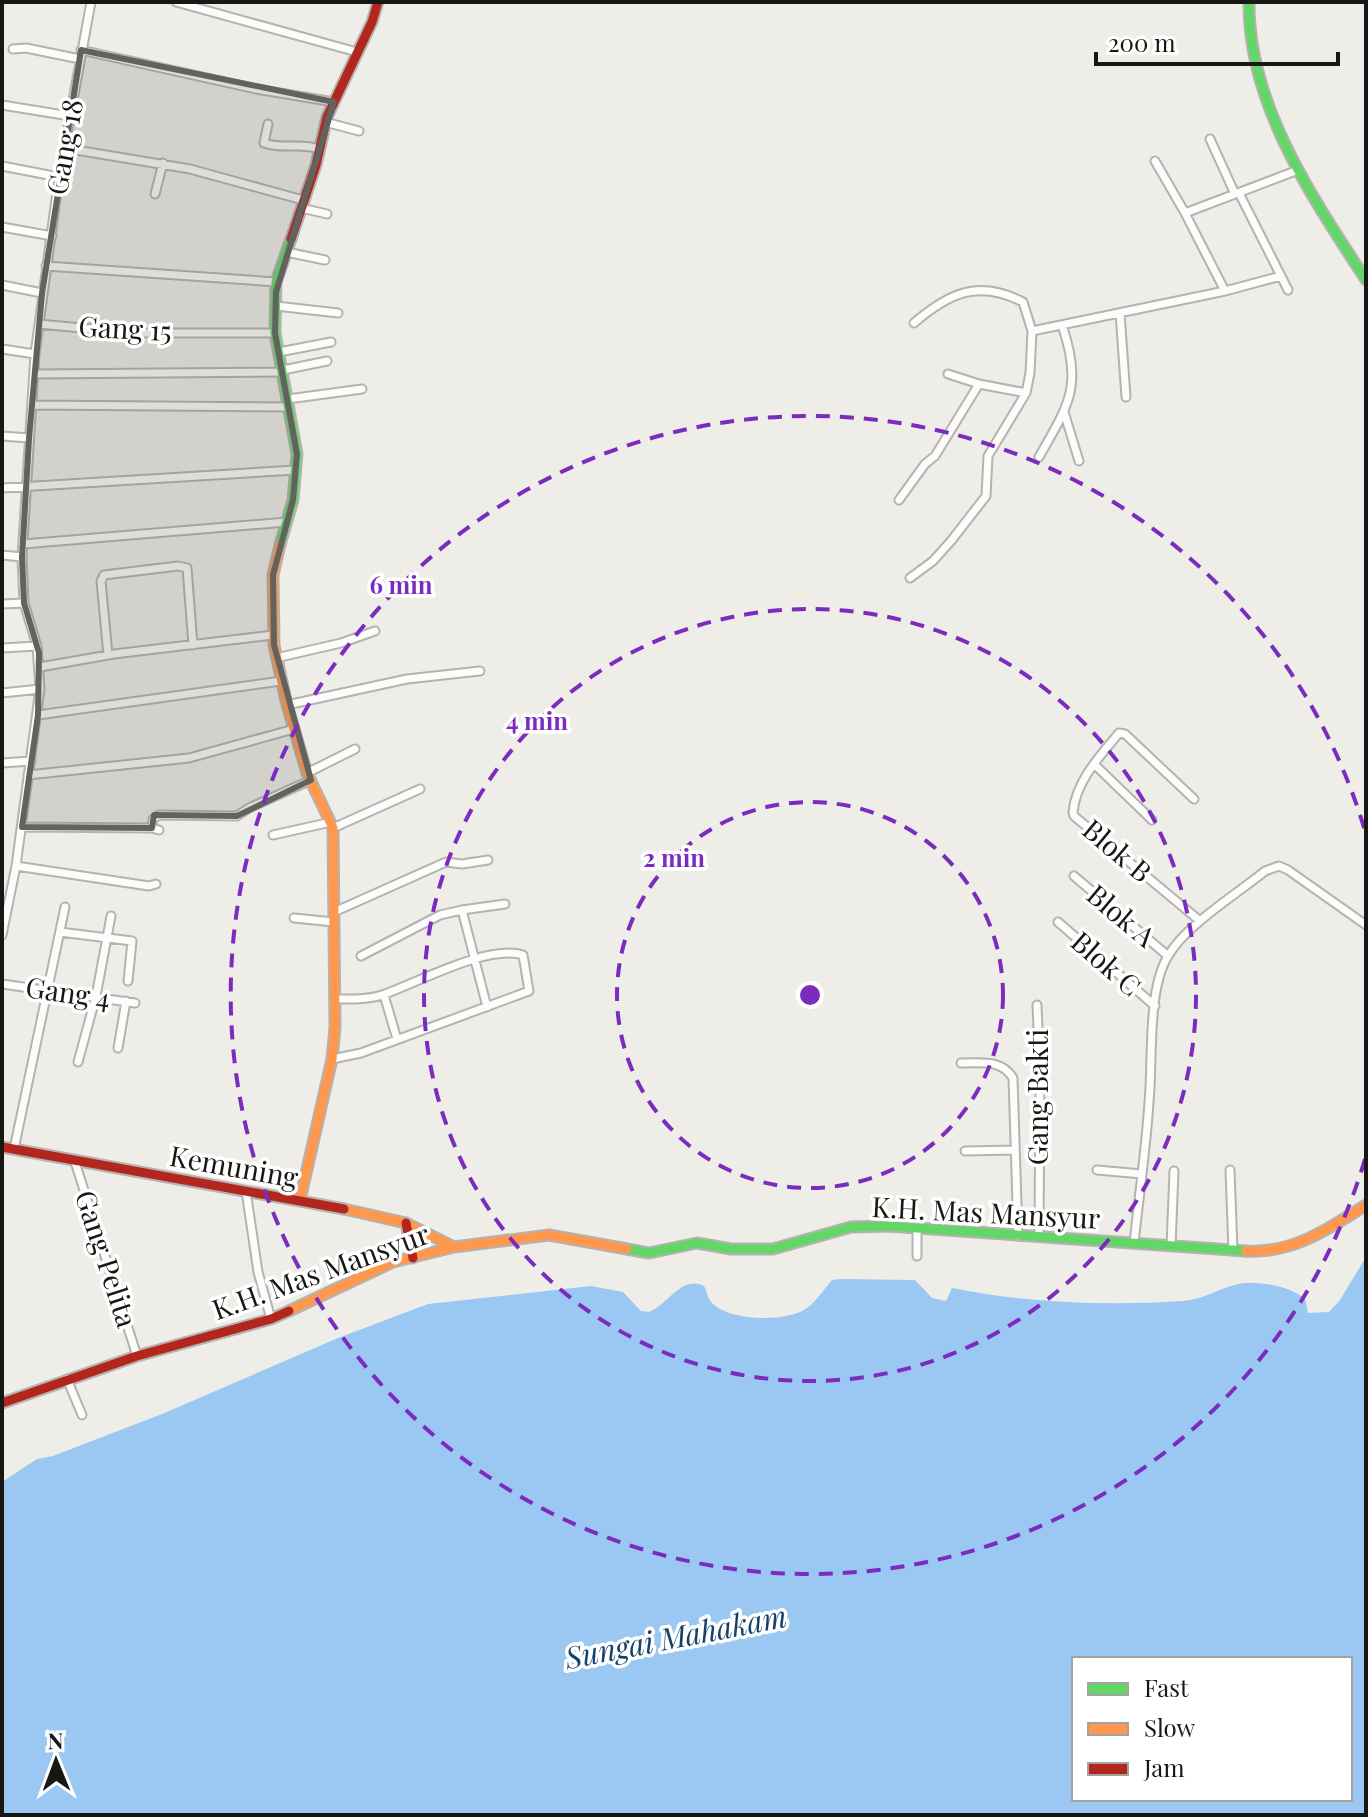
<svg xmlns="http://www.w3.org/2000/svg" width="1368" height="1817" font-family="'Playfair Display',serif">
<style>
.water{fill:#9bc8f2;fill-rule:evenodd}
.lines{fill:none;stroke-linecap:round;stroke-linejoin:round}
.street-casing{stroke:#b4b3af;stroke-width:11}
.fast-casing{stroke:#b4b3af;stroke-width:13}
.slow-casing{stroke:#b4b3af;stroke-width:13}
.jam-casing{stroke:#b4b3af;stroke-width:13}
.street{stroke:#fcfcfc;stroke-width:7}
.fast{stroke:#63d668;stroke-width:9}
.slow{stroke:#ff974d;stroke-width:9}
.jam{stroke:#b3261e;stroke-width:9}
.marked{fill:#63625e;fill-opacity:0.2;stroke:#63625e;stroke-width:6;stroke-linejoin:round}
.ring{fill:none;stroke:#7b2cbf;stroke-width:4;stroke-dasharray:14 10}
.labels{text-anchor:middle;stroke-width:7;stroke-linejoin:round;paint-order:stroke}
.street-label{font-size:28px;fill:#181714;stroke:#fff}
.water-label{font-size:30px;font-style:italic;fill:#14426a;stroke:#fff}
.centre{fill:#7b2cbf;stroke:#fff;stroke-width:4}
.ring-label{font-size:24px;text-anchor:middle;font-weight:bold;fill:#7b2cbf;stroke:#fff;stroke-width:7;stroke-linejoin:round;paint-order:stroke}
</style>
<rect width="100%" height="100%" fill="#eeede8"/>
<path class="water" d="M1366 1257V1815H2V1482L37 1459 53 1456 162 1414 338 1338 428 1304 591 1286 623 1292 641 1311 649 1312C668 1305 681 1275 704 1286 707 1291 707 1298 712 1303 729 1321 787 1323 807 1308 817 1301 824 1289 832 1280L841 1279 915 1280 932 1298 946 1301 952 1288C1026 1303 1107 1306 1183 1301 1207 1300 1229 1281 1253 1283 1273 1284 1288 1287 1305 1298L1308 1313 1329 1312 1340 1300ZM1074 1659H1350V1799H1074Z"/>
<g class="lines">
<defs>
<path id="street" d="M176 2 357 52
M13 49 26 48 80 59
M81 50 256 89 334 102
M2 105 70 116
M325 122 359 131
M268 124 264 143C283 150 300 142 319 149
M1210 139 1235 194
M64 148 190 169 303 200
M1155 161 1185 213
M2 166 59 177
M155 194 163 163
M301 208 327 214
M2 227 52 236
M286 252 325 260
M46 266 276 282
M1281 276 1288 290
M2 285 42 293
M1225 291 1281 276 1239 193
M276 306 338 313
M1120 313 1126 397
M914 323C949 293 978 279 1023 302L1032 331
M39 324 134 333H275
M2 349 35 354
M279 352 331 342
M283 370 327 361
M34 374 283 372
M948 374 979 384 1026 393
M288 399 362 389
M32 405 289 407
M1064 412 1079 461
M2 436 29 438
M1039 457C1069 404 1083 386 1062 325
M2 488 296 470
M899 500 925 464 935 456 979 384
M23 544 287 522
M2 555 22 557
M910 578 933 561 951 541 986 496 988 456 1026 393 1030 373 1032 331 1225 291 1185 213 1298 170
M2 604 24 603
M2 648 37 646
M108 655 101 581 104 575 178 566 187 568 193 645
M276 658 341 643 375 631
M40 667 114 654 273 635
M2 693 40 689
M287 705 407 679 480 671
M38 715 281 681
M2 763 31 761
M1094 764 1152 820
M307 773 355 749
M28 775 189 758 294 729
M1194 799 1125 734 1119 733C1100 756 1076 781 1073 812L1074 816 1200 921
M22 827 152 828 159 830
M152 828 153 819 159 815 237 816 249 808 311 780
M333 828 420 789
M273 835 331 822
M16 866 149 886 156 884
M1074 876 1168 956
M462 910 505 904
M334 912 446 862 462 864 488 860
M294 918 334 922
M1058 922 1155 1006
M60 932 132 941 128 981
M2 935 16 866 40 689 37 646 24 603 22 557 35 354 59 177 91 2
M361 956 440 915 462 910 487 1007
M2 984 135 1003
M384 995 397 1039
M1037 1005 1040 1077 1039 1236
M118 1048 126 1001
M332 1059 361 1053 529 991 523 955C488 944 419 982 385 994 369 1000 351 999 335 999
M78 1062 96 996 111 916
M961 1063C981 1063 1001 1059 1013 1078L1018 1236
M14 1149 65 907
M965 1151 1015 1150
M75 1162 137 1356
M1097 1170 1142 1174
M1230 1170 1233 1251
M246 1191 258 1272 271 1319
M917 1227V1256
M1134 1243C1139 1196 1146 1149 1149 1102 1153 1062 1147 990 1168 956 1186 925 1237 894 1265 871L1279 866 1288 870 1366 925
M1171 1246 1174 1171
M67 1379 82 1415"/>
<path id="fast" d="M1249 2C1248 104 1312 197 1366 280
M280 545 293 500 297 454 275 333 276 282 291 239
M627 1249 649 1253 697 1243 731 1249H773L851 1227 888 1226 1246 1251"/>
<path id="slow" d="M280 545 273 575 274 645 287 705 307 773 333 828 335 1027 332 1059 300 1200
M344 1209 406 1223 454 1247
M1246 1251C1292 1254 1329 1229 1366 1205
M289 1311 393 1262 454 1247 549 1235 627 1249"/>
<path id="jam" d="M291 239 316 165 327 117 372 22 378 2
M2 1147 344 1209
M406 1223 413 1258
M2 1403 137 1356 271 1319 289 1311"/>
</defs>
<use href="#street" class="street-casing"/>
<use href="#fast" class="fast-casing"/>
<use href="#slow" class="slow-casing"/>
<use href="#jam" class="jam-casing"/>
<use href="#street" class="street"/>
<use href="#fast" class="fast"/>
<use href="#slow" class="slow"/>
<use href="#jam" class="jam"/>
</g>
<path class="marked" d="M81 50 334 102 276 292 275 333 297 454 293 500 273 575 274 645 311 780 237 816 154 815 152 828 22 827 38 715 39 653 24 603 22 557 29 438 42 293Z"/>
<g class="ring">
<circle cx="810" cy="995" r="193"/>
<circle cx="810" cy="995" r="386"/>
<path d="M1365 1159A579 579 0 1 1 1365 831"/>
</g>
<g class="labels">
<g class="street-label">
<text transform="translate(65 147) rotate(-80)" y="10">Gang 18</text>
<text transform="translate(125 329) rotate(3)" y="10">Gang 15</text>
<text transform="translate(1117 851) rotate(40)" y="10">Blok B</text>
<text transform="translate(1121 916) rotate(40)" y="10">Blok A</text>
<text transform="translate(1106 964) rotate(41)" y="10">Blok C</text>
<text transform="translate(68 993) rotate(8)" y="10">Gang 4</text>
<text transform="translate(1038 1097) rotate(-90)" y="10">Gang Bakti</text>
<text transform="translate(234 1167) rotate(10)" y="10">Kemuning</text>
<text transform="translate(986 1213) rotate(3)" y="10">K.H. Mas Mansyur</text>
<text transform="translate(106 1259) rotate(72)" y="10">Gang Pelita</text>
<text transform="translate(321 1272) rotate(-20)" y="10">K.H. Mas Mansyur</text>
</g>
<g class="water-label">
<text transform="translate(676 1638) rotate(-11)" y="10">Sungai Mahakam</text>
</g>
</g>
<circle cx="810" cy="995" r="12" class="centre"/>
<g class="ring-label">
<text x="401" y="594">6 min</text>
<text x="537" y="730">4 min</text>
<text x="674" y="867">2 min</text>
</g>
<rect width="1368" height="1817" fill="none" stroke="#181714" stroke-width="8"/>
<rect x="1072" y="1657" width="280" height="144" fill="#ffffff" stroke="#a3a2a1" stroke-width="2"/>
<rect x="1088" y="1683" width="40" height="12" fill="#63d668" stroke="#a3a2a1" stroke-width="2"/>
<text x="1144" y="1697" font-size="24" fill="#181714">Fast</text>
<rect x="1088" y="1723" width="40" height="12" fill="#ff974d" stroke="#a3a2a1" stroke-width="2"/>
<text x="1144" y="1737" font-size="24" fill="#181714">Slow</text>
<rect x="1088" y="1763" width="40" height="12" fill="#b3261e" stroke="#a3a2a1" stroke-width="2"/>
<text x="1144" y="1777" font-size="24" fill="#181714">Jam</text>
<g transform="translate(56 1761) rotate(359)" stroke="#ffffff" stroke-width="6" paint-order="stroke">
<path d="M0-6L14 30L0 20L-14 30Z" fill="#181714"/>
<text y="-12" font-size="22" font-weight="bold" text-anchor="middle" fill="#181714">N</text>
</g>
<path d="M1096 52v12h242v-12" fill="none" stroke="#181714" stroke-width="4"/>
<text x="1108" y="52" font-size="24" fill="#181714" stroke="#ffffff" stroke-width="6" paint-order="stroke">200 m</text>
</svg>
